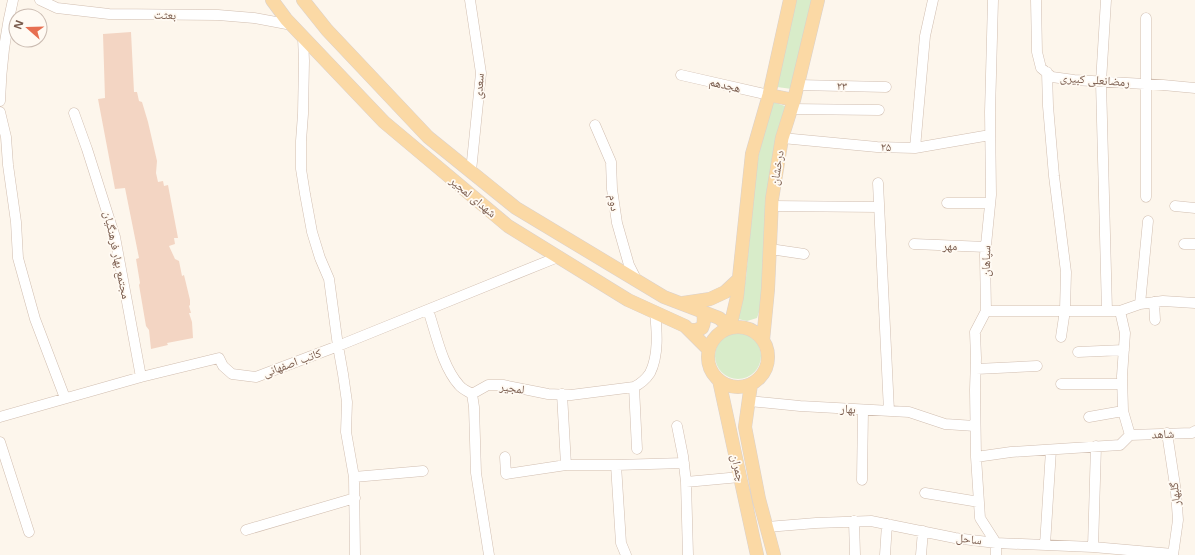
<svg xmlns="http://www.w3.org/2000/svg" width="1195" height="555" font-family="'Open Sans','Noto Naskh Arabic',sans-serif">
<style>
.green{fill:#d8ecc9}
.building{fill:#f3d5c3}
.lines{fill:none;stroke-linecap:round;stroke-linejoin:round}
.minor-casing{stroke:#d1beb0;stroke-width:11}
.major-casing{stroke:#dad1cd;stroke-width:14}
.minor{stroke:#fff;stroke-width:10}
.major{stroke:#fbd9a5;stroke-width:13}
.labels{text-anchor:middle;stroke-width:3.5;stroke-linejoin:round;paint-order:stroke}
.street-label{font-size:12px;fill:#7a5c4d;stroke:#fffaf3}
</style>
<rect width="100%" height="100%" fill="#fdf6ec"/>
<path class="green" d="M795 0H812L792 89 777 87Z
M773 102 788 107 768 184 765 209V257L761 306 757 318 747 321 738 319 746 278 756 168 763 136Z
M715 356a23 23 0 1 1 46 0a23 23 0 1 1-46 0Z"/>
<path class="building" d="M131 32 134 92H137L139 101 142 102 148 122 157 161 156 173 158 182 163 181 164 186 168 185 178 238H174L175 244 169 246 175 259 179 261 182 276 184 275 190 300V305L189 306 191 313H189L192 322 193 338 167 343 168 345 151 349 149 330 146 326 139 285 140 283 136 259 139 258 125 188 115 189 98 99 105 98 103 34Z"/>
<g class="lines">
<defs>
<path id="minor" d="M40 0 57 8 109 14 218 15 254 18 292 25
M470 0 481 73 471 171
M993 0 990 112 991 195 985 255 986 311 975 332 976 358 975 390 976 457 980 518 996 543V555
M1036 0 1037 52 1041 68 1052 77 1074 80 1163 85 1195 88
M1106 0 1101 82 1107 311
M1146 18V197
M303 37 304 61 303 114 301 141V169L305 194 312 232 320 258 329 279 338 346 343 374 347 402 346 432 354 477 355 555
M1047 72 1048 106 1054 176 1066 272 1065 310 1061 337
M681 75 769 95
M798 85 886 87
M0 101C1 67 5 33 13 0
M791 109 879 110
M0 112 6 137 8 165 16 222 18 258 35 319 65 398
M74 113 87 149 115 237 141 377
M595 125 611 162 612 189 617 223 629 265 637 281
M782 138 877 147 915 148 990 135
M915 148 925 36 933 0
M878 183 889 411
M947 203H990
M772 206 879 207
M1175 206 1195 208
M914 244 986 247
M1184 244H1195
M770 249 804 254
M1154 302 1155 320
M1140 304 1148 221
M428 310C436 333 442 366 459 385 462 389 467 391 472 394
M986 311H1120L1140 304 1163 301 1195 303
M1120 311 1125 333 1122 376 1123 411 1130 435
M1078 352 1124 350
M976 369 1037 366
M1061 384H1122
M634 387 637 449
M562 394 566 465
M749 401 800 406 909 412 945 424 975 426
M0 417 141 377 219 358 223 366 232 374 256 377 338 346 558 257
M1089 417 1123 411
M677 426 683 456 686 482 688 555
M1167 433 1176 492 1178 520 1173 555
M1130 435 1192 433 1195 431
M0 442 29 532
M505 457 506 474 566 465H616L621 543 626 555
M976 457 1011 452 1120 445 1130 435
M616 465 684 463
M354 477 423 471
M862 480 863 410
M686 482 740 477
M925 493 979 502
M854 521 855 555
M767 527 816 523 871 521 955 538 996 543 1093 547 1173 554
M246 530 355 498
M1045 545 1051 450
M1093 547 1096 446
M489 555 476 473 474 407 472 394 488 385H503L548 394 571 395 634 387C640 384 646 379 650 373 659 355 657 331 655 313
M885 555 887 524
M921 555 923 531"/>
<path id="major" d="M272 0 286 19 384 122 508 226 628 300 685 326 708 349
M303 0 327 30 428 137 516 208 664 297 719 318 730 327
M769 95 794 100
M683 303 710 299 725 292 739 279
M708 357a30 30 0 1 1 60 0a30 30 0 1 1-60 0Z
M730 327 737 297 752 154 769 95 790 0
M689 330H696L702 328C705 322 704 318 703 312
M763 340 768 289 772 199 782 138 794 100 818 0
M719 380 757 555
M751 384 745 427 759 499 774 555"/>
</defs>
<use href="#minor" class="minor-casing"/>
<use href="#major" class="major-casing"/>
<use href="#minor" class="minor"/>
<use href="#major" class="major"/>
</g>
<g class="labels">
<g class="street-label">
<text transform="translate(165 15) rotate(1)" y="4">بعثت</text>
<text transform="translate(1095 80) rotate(4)" y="4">رمضانعلی کبیری</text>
<text transform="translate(725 85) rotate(13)" y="4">هجدهم</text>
<text transform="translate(479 86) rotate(-86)" y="4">سعدی</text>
<text transform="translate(842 86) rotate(2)" y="4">۲۳</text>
<text transform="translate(886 147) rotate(2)" y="4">۲۵</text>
<text transform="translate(777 168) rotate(-81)" y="4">درخشان</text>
<text transform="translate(473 197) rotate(40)" y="4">شهدای لمجیر</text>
<text transform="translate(614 203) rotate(83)" y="4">دوم</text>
<text transform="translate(950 246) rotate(2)" y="4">مهر</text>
<text transform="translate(117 255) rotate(78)" y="4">مجتمع بهار فرهنگیان</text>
<text transform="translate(986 261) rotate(-89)" y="4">سپاهان</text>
<text transform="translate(292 363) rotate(-20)" y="4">کاتب اصفهانی</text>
<text transform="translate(512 388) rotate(8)" y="4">لمجیر</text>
<text transform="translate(848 409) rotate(3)" y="4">بهار</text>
<text transform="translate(1163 434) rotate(-2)" y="4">شاهد</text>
<text transform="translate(738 468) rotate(77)" y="4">چمران</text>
<text transform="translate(1175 494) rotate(-96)" y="4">گلبهار</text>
<text transform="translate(969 539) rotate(7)" y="4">ساحل</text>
</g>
</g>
<g transform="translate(28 28) rotate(290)"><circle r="19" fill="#fffaf3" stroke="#cabbb1"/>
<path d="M0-3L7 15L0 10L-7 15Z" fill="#e76f51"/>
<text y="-6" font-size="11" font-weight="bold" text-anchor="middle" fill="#7a5c4d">N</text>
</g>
</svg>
